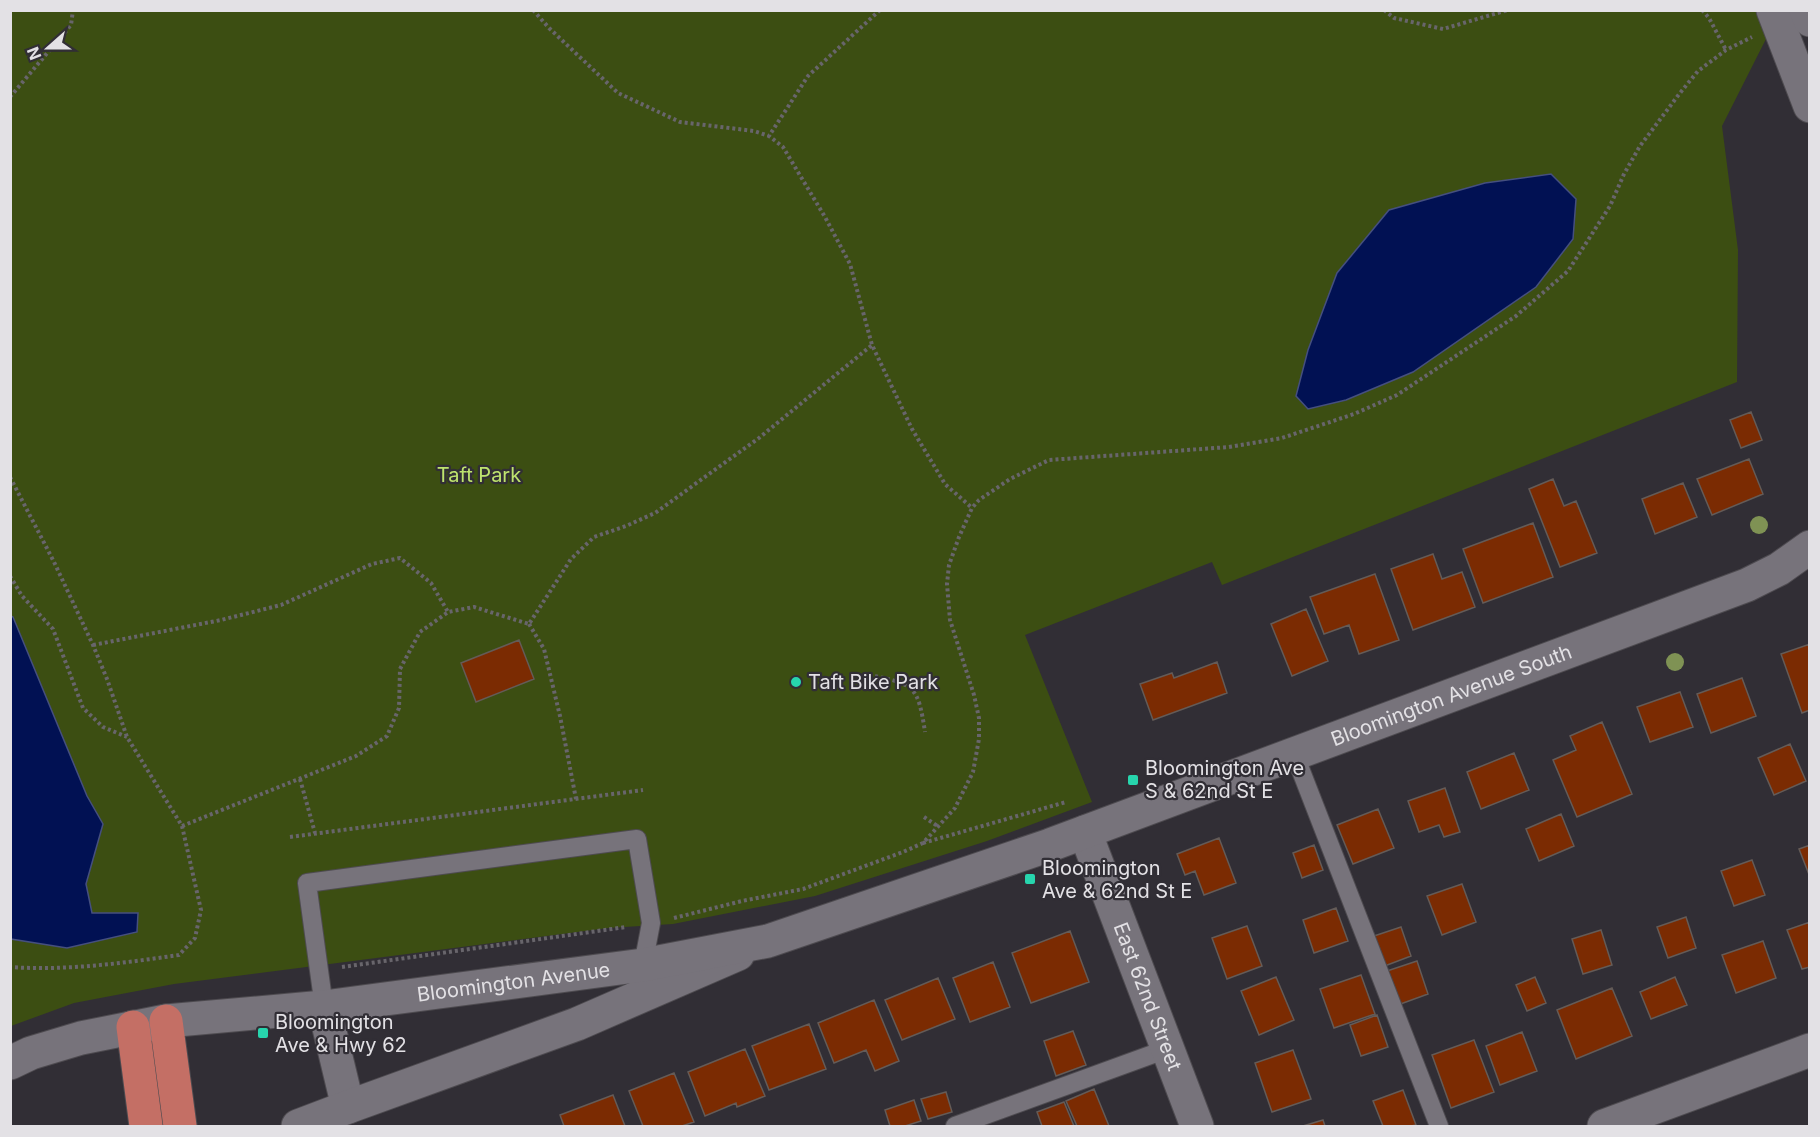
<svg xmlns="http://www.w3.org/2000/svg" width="1820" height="1137" font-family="Inter,sans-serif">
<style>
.green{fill:#3c4e12}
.water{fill:#011153;stroke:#454f7f;stroke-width:1.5}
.building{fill:#7b2b02;stroke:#645b57;stroke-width:1.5}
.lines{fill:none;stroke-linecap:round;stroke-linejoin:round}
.lane-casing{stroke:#4e4b50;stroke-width:20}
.street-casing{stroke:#4e4b50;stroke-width:35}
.secondary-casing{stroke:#4e4b50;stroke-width:35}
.highway-casing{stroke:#4e4b50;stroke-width:35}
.path{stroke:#68656b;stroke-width:4;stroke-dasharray:3 3;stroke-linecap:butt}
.lane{stroke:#77737b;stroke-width:18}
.street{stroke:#77737b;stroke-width:33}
.secondary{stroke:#77737b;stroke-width:33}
.highway{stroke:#c46f65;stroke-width:33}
.tree{fill:#7f9254}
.poi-dot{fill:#27d5ad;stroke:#312e35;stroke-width:2}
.labels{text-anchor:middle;stroke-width:4.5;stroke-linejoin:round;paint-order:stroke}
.park-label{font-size:20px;fill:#bee36e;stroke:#312e35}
.poi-label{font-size:20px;fill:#e3e1e5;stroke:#312e35;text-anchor:start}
.street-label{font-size:20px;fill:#e3e1e5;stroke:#312e35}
</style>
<rect width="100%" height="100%" fill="#312e35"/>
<path class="green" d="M11 11H1757L1767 37 1722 126 1738 250 1737 382 1222 585 1212 562 1025 635 1092 802 987 841 815 896 673 924 608 928 174 984 74 1003 11 1026Z"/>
<path class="water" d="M1551 174 1576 199 1573 239 1536 287 1413 372 1346 400 1308 409 1296 396 1308 350 1337 273 1389 210 1485 183Z
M11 616 13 617 87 796 103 824 86 884 92 913H138L137 932 67 948 11 939Z"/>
<path class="building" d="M1751 412 1762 440 1741 448 1730 420Z
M1749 459 1763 494 1712 515 1697 479Z
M1553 479 1564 506 1576 501 1597 553 1560 567 1529 489Z
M1683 483 1697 517 1655 534 1642 499Z
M1533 523 1553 577 1483 603 1463 549Z
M1433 554 1442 579 1462 572 1475 607 1413 630 1391 569Z
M1375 574 1399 640 1359 654 1349 625 1324 634 1310 597Z
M1306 609 1328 661 1292 676 1271 624Z
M519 640 534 679 476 702 461 663Z
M1810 644V710L1802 713 1781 654Z
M1217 662 1227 693 1153 720 1140 684 1172 673 1174 678Z
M1742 678 1756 716 1711 733 1697 694Z
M1680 692 1693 727 1650 742 1637 707Z
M1602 722 1632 794 1577 817 1553 760 1576 750 1570 736Z
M1790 744 1806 781 1774 795 1758 758Z
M1514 753 1529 790 1481 809 1467 772Z
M1445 788 1460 832 1444 837 1439 825 1419 832 1408 801Z
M1378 809 1394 848 1353 864 1337 825Z
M1561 814 1574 846 1539 861 1526 829Z
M1219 838 1236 883 1204 895 1195 871 1185 875 1177 854Z
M1314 845 1323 870 1302 878 1293 853Z
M1810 845V877L1799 849Z
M1752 860 1765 895 1734 906 1721 871Z
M1462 884 1476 922 1442 935 1427 896Z
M1336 908 1348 941 1314 953 1303 920Z
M1686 917 1696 948 1668 958 1657 927Z
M1810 922V967L1802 969 1787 930Z
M1247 926 1262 966 1227 979 1212 938Z
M1401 927 1411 956 1382 967 1371 937Z
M1601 930 1612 965 1583 974 1572 939Z
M1070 931 1089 982 1031 1003 1012 953Z
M1763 941 1776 978 1736 993 1722 955Z
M1417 961 1428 994 1395 1006 1384 972Z
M993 962 1010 1007 970 1022 953 978Z
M1361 975 1375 1014 1334 1028 1320 989Z
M1276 977 1294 1020 1259 1035 1241 991Z
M1535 977 1546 1003 1527 1011 1516 985Z
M1675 977 1687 1005 1651 1019 1640 992Z
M938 978 955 1019 902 1040 885 1000Z
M1612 988 1632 1036 1576 1059 1557 1010Z
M874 1000 899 1061 875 1071 866 1050 834 1063 818 1023Z
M1377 1015 1388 1047 1361 1056 1350 1025Z
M809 1024 826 1069 769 1090 752 1046Z
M1073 1031 1086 1065 1056 1076 1044 1041Z
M1522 1032 1537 1071 1500 1085 1486 1046Z
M1474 1040 1494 1092 1451 1108 1432 1055Z
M745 1049 765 1096 737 1107 736 1103 705 1116 688 1072Z
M1293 1050 1311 1099 1272 1112 1255 1063Z
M674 1073 694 1122 682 1126H643L629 1091Z
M1094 1089 1109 1126H1077L1066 1101Z
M1403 1090 1416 1125 1411 1126H1383L1373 1101Z
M946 1092 952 1112 928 1119 921 1099Z
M613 1095 625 1126H564L560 1115Z
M914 1100 921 1121 905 1126H890L885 1110Z
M1064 1102 1074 1126H1042L1037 1112Z
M1323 1120 1325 1126H1303Z"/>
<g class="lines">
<defs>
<path id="lane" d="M1294 753 1439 1126
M324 1007 307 883 637 839 651 923 643 965
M955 1126 1167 1049"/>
<g id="street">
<path id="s1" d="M1085 832 1197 1126"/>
<path d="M324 1007 348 1107"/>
<path d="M298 1126 348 1107 577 1024 738 954"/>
<path d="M1604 1126 1810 1050"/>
</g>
<g id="secondary">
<path d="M1773 10 1810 106"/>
<path d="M1806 10 1810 20"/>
<path id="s2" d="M10 1063 31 1053 81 1038 166 1021 324 1007 643 965 768 941 1050 845 1747 585 1779 569 1810 547"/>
</g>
<path id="highway" d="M166 1021 180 1126
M133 1027 146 1126"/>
</defs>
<use href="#lane" class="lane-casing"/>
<use href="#street" class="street-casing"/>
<use href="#secondary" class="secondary-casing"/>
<use href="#highway" class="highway-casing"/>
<path class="path" d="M533 10 549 28 618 93 680 122 754 131 769 136
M880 10 808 76 769 136 783 147 825 217 850 264 872 345 912 429 945 484 972 508
M1384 10 1394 18 1443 29 1508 10
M1702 10 1709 18 1726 50
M10 97 71 25 73 10
M10 477 54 562 93 645 107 679 127 737 182 826 201 910 195 938 179 955C124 963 66 971 10 967
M10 576 22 596 53 629 83 708 103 727 127 737
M529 624 544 649 560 716 576 799
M93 645 221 620 281 605 372 564 400 558 431 583 448 612
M869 675C915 684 918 686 925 732
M300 779 315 833
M924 817 939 827
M182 826 356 756 387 736 399 708 400 669 420 632 448 612 474 607 529 624 571 559 594 537 626 526 655 513 759 438 872 345
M290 837 643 790
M923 843 1066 802
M674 918 742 901 803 889 903 852 923 843 955 808 973 772 979 739V718L974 695 950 620 947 584 949 565 959 537 972 508 979 500 1010 479 1049 460 1229 447 1282 438 1354 414 1397 395 1516 316 1568 271 1610 206 1624 174 1640 146 1680 93 1698 71 1726 50 1752 37
M342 967 626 927"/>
<use href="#lane" class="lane"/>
<use href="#street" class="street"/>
<use href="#secondary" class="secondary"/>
<use href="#highway" class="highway"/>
</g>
<g class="tree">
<circle cx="1759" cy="525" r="9"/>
<circle cx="1675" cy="662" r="9"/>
</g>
<g class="poi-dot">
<circle cx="796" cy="682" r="6"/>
<rect x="1127" y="774" width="12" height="12" rx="3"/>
<rect x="1024" y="873" width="12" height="12" rx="3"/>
<rect x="257" y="1027" width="12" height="12" rx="3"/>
</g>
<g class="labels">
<g class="park-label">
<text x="479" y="482">Taft Park</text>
</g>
<g class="poi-label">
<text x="808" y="689">Taft Bike Park</text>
<text x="1145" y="775">Bloomington Ave<tspan x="1145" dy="23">S &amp; 62nd St E</tspan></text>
<text x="1042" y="875">Bloomington<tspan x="1042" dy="23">Ave &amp; 62nd St E</tspan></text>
<text x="275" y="1029">Bloomington<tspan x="275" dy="23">Ave &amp; Hwy 62</tspan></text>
</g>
<g class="street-label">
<text dy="7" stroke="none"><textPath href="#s2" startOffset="1496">Bloomington Avenue South</textPath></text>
<text dy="7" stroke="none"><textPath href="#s2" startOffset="512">Bloomington Avenue</textPath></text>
<text dy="7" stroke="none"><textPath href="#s1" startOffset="176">East 62nd Street</textPath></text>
</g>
</g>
<rect width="1820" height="1137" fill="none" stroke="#e3e1e5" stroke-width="24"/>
<g transform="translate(48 48) rotate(249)" stroke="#312e35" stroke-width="4.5" paint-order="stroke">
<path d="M0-4.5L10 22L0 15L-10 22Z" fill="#e3e1e5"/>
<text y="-9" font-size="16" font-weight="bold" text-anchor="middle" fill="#e3e1e5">N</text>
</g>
</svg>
